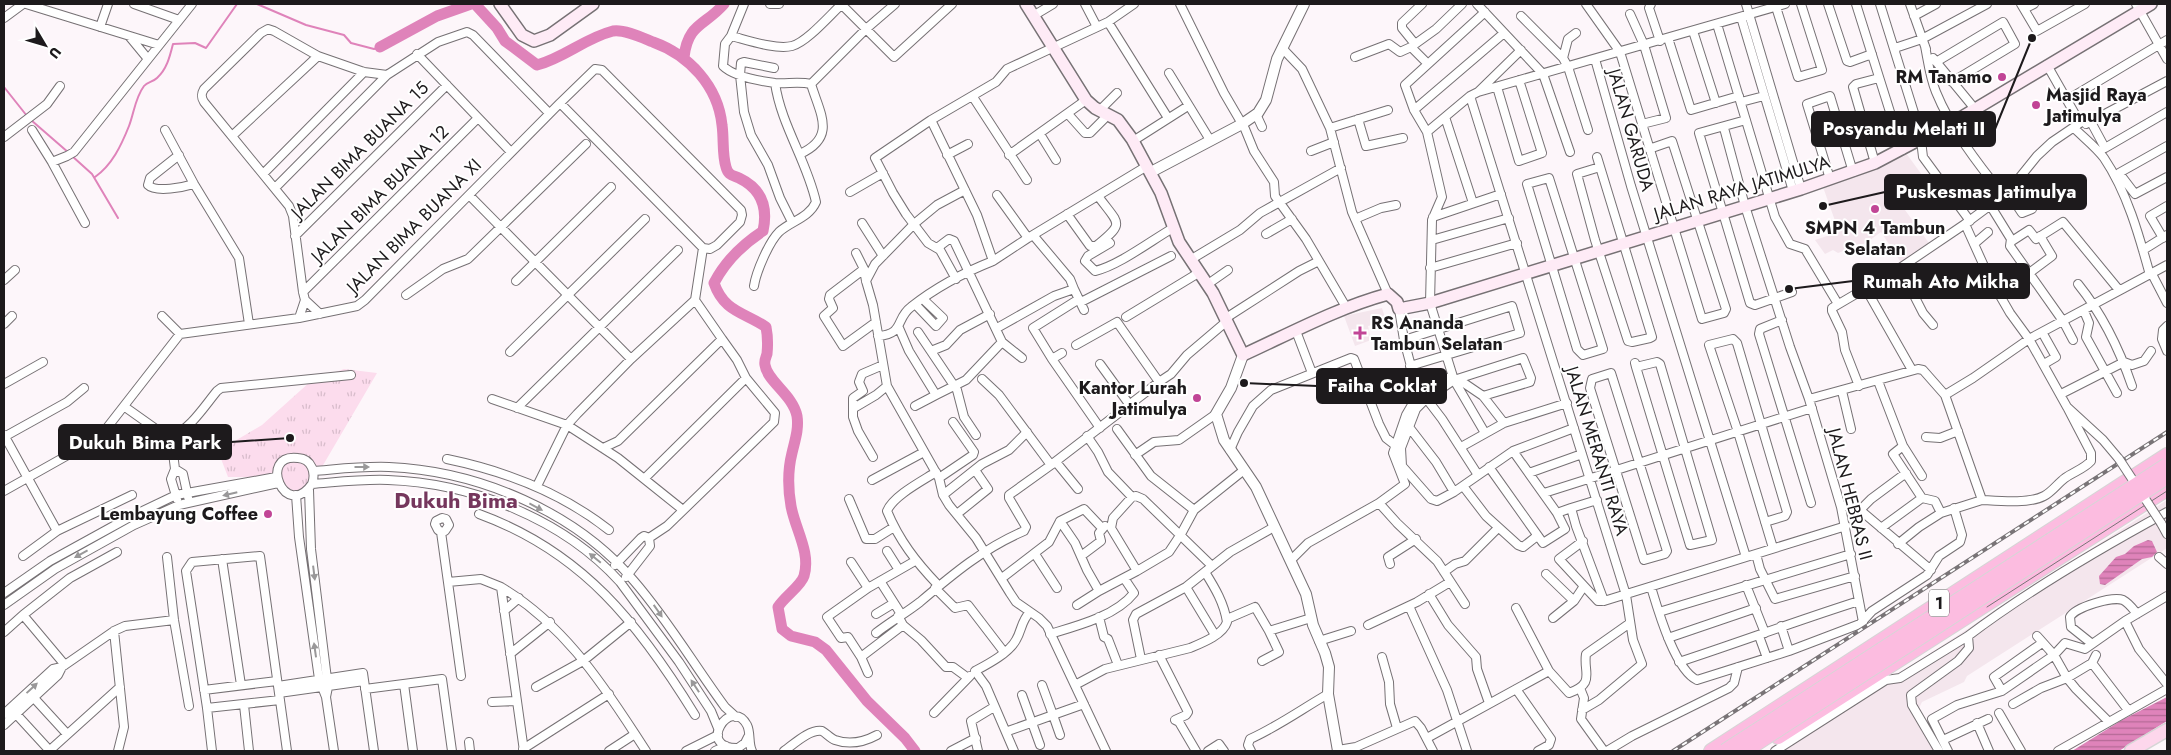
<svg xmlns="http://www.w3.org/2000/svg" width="2171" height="755" font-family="Jost,sans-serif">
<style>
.built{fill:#f4e6ed}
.grass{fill:url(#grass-tufts)}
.water{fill:url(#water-rules)}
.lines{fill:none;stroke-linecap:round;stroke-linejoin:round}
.stream{stroke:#df83ba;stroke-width:2}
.river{stroke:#df83ba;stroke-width:11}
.minor-casing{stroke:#767174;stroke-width:10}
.tertiary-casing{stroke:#767174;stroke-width:12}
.secondary-casing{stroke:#767174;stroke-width:14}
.primary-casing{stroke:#d6d6d6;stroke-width:15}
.motorway-casing{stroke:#d6d6d6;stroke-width:16}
.minor{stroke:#fff;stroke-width:8}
.tertiary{stroke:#fff;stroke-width:10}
.secondary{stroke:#feebf6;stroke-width:11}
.primary{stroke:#fdd7ec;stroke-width:12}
.motorway{stroke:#fcbce0;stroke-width:14}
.tram{stroke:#797477;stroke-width:1}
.rail-casing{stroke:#797477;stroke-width:4}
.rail{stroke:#fff;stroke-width:2;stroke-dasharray:5.5;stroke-linecap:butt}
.minor-bridge-casing{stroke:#767174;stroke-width:10;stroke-linecap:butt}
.motorway-bridge-casing{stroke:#d6d6d6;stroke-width:16;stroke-linecap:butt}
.minor-bridge{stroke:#fff;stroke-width:8}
.motorway-bridge{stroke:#fcbce0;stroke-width:14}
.oneway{fill:#999899}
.poi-dot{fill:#c14596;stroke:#fff;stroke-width:2}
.labels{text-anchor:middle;stroke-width:4;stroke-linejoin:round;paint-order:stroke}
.shield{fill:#fff;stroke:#615f60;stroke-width:1}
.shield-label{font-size:16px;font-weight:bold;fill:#1d1a1c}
.poi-label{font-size:18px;font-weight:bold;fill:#1d1a1c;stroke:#fff;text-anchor:end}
.street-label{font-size:18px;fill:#1d1a1c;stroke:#fff}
.district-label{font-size:22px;font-weight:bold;fill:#75375d;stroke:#fff}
.leader{fill:none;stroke:#1d1a1c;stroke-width:2}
.callout-dot{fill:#1d1a1c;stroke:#fff;stroke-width:2}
.callout{fill:#1d1a1c;stroke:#1d1a1c;stroke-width:2}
.callout-label{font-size:19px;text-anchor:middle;font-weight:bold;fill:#fff}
</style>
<defs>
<pattern id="grass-tufts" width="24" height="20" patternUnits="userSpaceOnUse" patternTransform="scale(1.25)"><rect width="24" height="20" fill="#fcdced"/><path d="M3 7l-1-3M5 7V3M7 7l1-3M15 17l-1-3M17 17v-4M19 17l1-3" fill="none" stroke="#d8bccb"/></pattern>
<pattern id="water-rules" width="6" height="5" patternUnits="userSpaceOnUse" patternTransform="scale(1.25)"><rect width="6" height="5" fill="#df83ba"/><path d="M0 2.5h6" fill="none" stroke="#b46a96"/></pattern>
</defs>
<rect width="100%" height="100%" fill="#fdf6fa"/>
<path class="built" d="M1906 153 1922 175 1900 183 1909 205 1905 210 1929 243 1902 264 1881 232 1866 243 1838 253 1833 250 1825 254 1815 240 1839 232 1823 187Z
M1382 308 1386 321 1368 326 1371 340 1355 346 1344 316Z
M2167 500V548L1967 676 1964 682 1922 702 1919 708 1945 751H1779Z"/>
<path class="grass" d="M344 369 377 373 312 484 301 494 283 490 276 477H228L218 451 262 425 311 381Z"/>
<path class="water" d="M2148 540 2152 541 2157 552 2152 557 2142 559 2105 585 2100 584 2099 576 2116 557 2125 554 2134 546Z
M2167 697V721L2119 751H2072L2122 720Z"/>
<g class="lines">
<path class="stream" d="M257 4 306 25 344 35 351 43 374 49 380 47
M4 87 27 116
M31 120 69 153
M72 156 92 174 118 218
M95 177C112 165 121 146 129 126 134 113 135 98 144 86 147 82 153 82 157 78 167 69 170 56 173 44L195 43 206 48 237 4"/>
<path class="river" d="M475 4 497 28 505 41 537 65C564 58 585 38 613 31 624 29 643 38 653 42 689 55 718 86 722 125 724 139 722 154 726 167 728 175 732 175 739 178 762 189 768 208 763 231 743 244 725 262 714 283 724 312 744 312 766 327 768 337 768 344 767 354 766 357 764 361 765 365 767 381 793 395 797 416 799 429 795 440 792 453 788 469 788 489 791 506 795 529 811 552 804 576 801 586 785 596 778 607L782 629 791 636 815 642 826 650 867 701 905 738 915 751
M380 47 437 16 471 4
M684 57C688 23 705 26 724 4"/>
<defs>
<path id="minor" d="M26 4 159 45
M134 4 179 20
M744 4 731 36 725 44 723 66C734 77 760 81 775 83 787 84 799 81 811 84
M770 4H779
M841 4 894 57 952 4
M1085 4 1097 27
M1180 4 1224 93 1245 129 1254 151 1274 182 1275 196 1306 239 1346 307
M1477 4 1543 74 1570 152
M1586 4 1620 52 1702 319 1724 313 1726 309 1672 141 1649 149
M1651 4 1649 8 1660 41
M1746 4 1801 189
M1828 4 1847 61 1850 62 1872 54
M1856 4 1902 150
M1880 4 1920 132 1923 157 1970 221
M1910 4 1926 49
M2021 4 2037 31 2085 4
M2136 4 2167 59
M1776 7 1798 77 1822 70 1801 4
M2024 9 2034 4
M1485 12 1405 85 1414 110 1427 132 1442 197 1432 220 1430 303 1454 380 1485 433
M1630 14 1644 45 1666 118 1642 124
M1033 16 1053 4
M1521 16 1563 58
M1914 16 1936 4
M1741 17 1793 191
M4 18 23 4
M1108 22 1168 118
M1717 24 1775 217 1790 244 1805 249 1838 304
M100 27 108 4
M1693 31 1716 103
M1576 33 1568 39 1563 58 1568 67 1588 130
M129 36 148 59
M731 36C747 40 776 50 792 46 807 42 830 15 842 4
M1668 38 1691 110 1739 96
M1415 44 1402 28V23L1422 4
M1925 46C1928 61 1930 78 1936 92 1951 129 1978 164 2003 195
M1895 48 1922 39 1987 4
M1283 49 1302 69 1330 128 1352 212 1388 294
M417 54 510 151
M1355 57 1389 44 1400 52 1411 47
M1933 58 1975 109
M1595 59 1631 186 1746 557
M1936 62 2003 22 2015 44 1952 82
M1428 64 1411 47 1436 29 1462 4
M2047 65 2080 123
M774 68 744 62 741 63 740 75 744 112 751 135 768 165 780 198 792 222
M1169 73 1210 140
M811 84 866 29 895 4
M1497 87 1519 161 1542 153 1519 80
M1478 92 1785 4
M1470 96 1626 595 1633 640 1642 664 1599 700 1582 710
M973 97 1027 180
M2067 100 2167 40
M1741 102 1764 96
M1100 110 1117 93
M1414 110 1504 33
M1068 114 1085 133H1090L1104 119
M1256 114 1262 127
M1445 117 1473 203
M1358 119 1366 146 1403 138
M931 120 875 158 893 193 906 214 928 243 940 250 956 279
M1746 120 1699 133 1750 303 1755 305 1792 292
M2091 122 2105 148 2167 112
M2086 124 2167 81
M1330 128 1388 110
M1724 128 1745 206 1790 347 1809 399 1841 507 1863 622
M2074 128C2083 137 2097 148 2104 158 2127 192 2139 235 2150 275
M32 130 52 162
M165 130 194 184 239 258 249 324
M1427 132 1470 96 1478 92 1521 50
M1040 134 1056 160
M232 136 318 56
M4 137 47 104 60 86
M1133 141 1188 106
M2167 146 2119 173 2135 194 2167 177
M1311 151 1334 142
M800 154C837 137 820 114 811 84
M179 155 150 178 148 185C156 193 184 187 194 184
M947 155 968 144
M1009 155 1086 100
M1597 157 1652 337 1650 338 1632 342 1628 341 1595 240 1577 174 1600 167
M1875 163 1853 87 1856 84 1879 78
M263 174 364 72
M1549 178 1603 349 1583 355 1577 349 1527 184Z
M1830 179 1807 104 1830 96 1853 172
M275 188 387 75
M850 192 883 173
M2008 192 2022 213 2032 209
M469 195 631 359
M997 195 1028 238 1147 166
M1990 205 2011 239 2010 246 2063 321 2073 340
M1067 214 1090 246H1096C1126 222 1119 225 1098 196
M1433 217 1501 194
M1355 219 1381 208 1396 205
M85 223 52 162 67 156 74 152 192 4
M862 223 883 256
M1965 224 1988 275 2010 313 2029 339 2067 407 2103 440 2119 459
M1266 234 1292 219
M1033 235 1070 279 1074 289
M295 236 447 85
M1028 238 993 261 977 215 931 120 996 82 1007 69 1108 22 1134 4
M2163 238 2150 216 2167 206
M1432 240 1509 218
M2012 241 2029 230 2036 239 2063 222 2119 290
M1110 243 1088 256 1085 261 1095 271C1118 266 1152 240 1173 228
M1974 244 1988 232
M937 248 949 239 954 241 1002 342 1022 358
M2143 250 2167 235
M856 253 864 269 866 281 873 305 887 386 939 478 943 495 949 505 976 538 1010 593 1016 602 1039 618 1047 626 1106 751
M1190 260 1240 230 1260 213 1341 168
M1430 268 1517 243
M1900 268 1923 313 1933 325
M864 269 830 295 829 299 833 308 824 316 843 346 876 322
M2028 274 2052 256 2040 236
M2152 274 2167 303
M4 280 15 270
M516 281 611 187
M866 281 875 264 914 224 937 205 965 190
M1208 284 1228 270
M2078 284C2103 315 2119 348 2132 386
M754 286C756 272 769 242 779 232 791 221 809 218 816 202 807 161 781 125 775 83
M1866 289 1912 370
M303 292 478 118
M406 295 443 269 468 259 586 144
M1079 299 1033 328 1052 359 1100 428
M695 300 722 339
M1081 302 1171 256
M915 304 936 326 943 318 923 299
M1399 309 1404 340 1416 385 1442 419 1478 475
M2084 311 2089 323 2086 337 2117 393
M320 314 305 300 303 292 293 216 289 206 204 102C201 97 201 94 204 89L261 33 268 29 274 31 318 56 364 72 387 75 438 42 467 32 473 35 549 113
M162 316 180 334 299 318 357 306 365 300 560 103 703 248 710 249 717 245 740 222 742 215 741 210 602 70 595 69 560 103
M1126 317 1200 272
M299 318 305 300
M1226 318 1299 271 1319 261
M1782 320 1760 329 1759 334 1811 503
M4 324 12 316
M2167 326 2163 330 2162 339 2167 351
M899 328 909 351 936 395 966 380 1002 342
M997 328 1054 296 1074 289 1084 310
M1296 331 1312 373
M918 332 957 390 964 417 976 435
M2042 332 2056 357 2044 364
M878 336C905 334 895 319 911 307 935 288 965 272 993 261
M1404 340 1512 306 1520 333 1410 366
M1076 345 1117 322 1159 382
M931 351 946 345 960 330 990 314
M510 352 645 219
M1052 359 1062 353
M1635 363 1636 367 1690 545 1712 540 1660 364 1657 362 1636 367
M1100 364 1129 404
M1611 373 1667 551 1665 554 1644 560 1590 388 1592 379Z
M982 379 999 395 1051 465
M1458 379 1483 396 1504 423
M1878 381 1903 446 1922 476
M4 384 43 362
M1859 386 1845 350 1842 332 1832 311V308L1900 268 1965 224 2008 192 2037 156 2052 142 2080 123
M1842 391 1851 429
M2061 394 2124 362 2132 365 2144 361 2151 351
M1945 395 1973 378 2029 339 2167 265
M1483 396 1530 382 1531 378 1523 358 1454 380 1426 399 1416 409 1401 448 1402 466 1431 499 1437 501 1454 492 1513 451 1574 428
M492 399 567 425 618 458 683 510
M1809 399 1918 369 1923 370 1945 395 1982 500C1999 501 2029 504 2044 496 2052 492 2058 483 2065 478 2073 472 2084 469 2091 461V453L2067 407
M915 406 936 395
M125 407 163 434 171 437C191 428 203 408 217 391L221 388 351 375
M517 408 678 250
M854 408 876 395 887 386
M1409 427 1436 462 1454 492
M1117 429 1151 476 1194 510
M4 435 57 531
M1087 436 1098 452 1108 472 1132 497 1136 496 1143 499 1212 566
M4 437 67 402 84 388
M171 437 175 469 171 479 177 499
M1926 437 1940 438 1958 431
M1903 446 1893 454 1922 498
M1461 447 1504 423 1567 403
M603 448 618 441 722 339 737 360 746 378 775 413 774 422 667 526 649 538 644 536 641 538 615 565
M1230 450 1238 432 1253 406 1271 390 1351 358 1354 359 1379 424 1386 438 1395 445
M1513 451 1557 513 1571 508 1576 526 1604 601
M1135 455 1154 442 1179 440 1216 414
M873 457 858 431 853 417V398L863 391 859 382 862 374 883 365
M447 459C505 471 562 493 609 530
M1056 462 1078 489
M1489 467 1543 543 1565 529 1557 513
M175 469 183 474 188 497
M314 471C339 469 364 466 389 467 479 471 576 512 634 581 668 620 694 665 725 707L736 717
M936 472C922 481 893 496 887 511 899 540 916 562 938 585
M1529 473 1582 454
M645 478 746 378
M939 478 973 455 974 452 953 422
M872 480 924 452
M312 484C316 473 312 459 298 458 257 453 285 522 312 484 338 482 363 479 388 480 472 483 563 519 620 582L679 662 711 711 718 728
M537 486 567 425 577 414 631 359 695 300 703 248
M1463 486 1486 516 1518 545 1523 547 1537 536
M309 490 311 549 328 687 326 697 334 751
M4 491 84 446 106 429 180 334
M1544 493 1812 408
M296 495 299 537 319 679 326 697
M943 495 982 464 1009 450 1027 432
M1132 497 1113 518 1111 528 1137 571
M849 499 866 539H875L894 527
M1379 503 1397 523 1437 561 1465 604
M1841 507 1853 504 1931 570
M1571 508 1597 500
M1860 510 1871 499 1906 473
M479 514C583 552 639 624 695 715
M957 514 988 489 975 470
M1060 521 1075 543 1087 570 1099 591 1137 571 1169 552 1181 534 1194 510 1244 470
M1765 522 1785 516 1787 512 1737 343 1733 339 1709 345 1738 432 1773 548
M2161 523 2167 534
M1881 528 1922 498 1935 501 1941 513
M441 532 445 531 449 525 446 519 442 518 436 521 435 524 438 530 441 532 461 676
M1583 541 1559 559 1584 586
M1898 544 1919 527 1941 513 1982 500
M887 551 899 570
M1035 554 1057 588
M1756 554 1760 569 1775 599 1855 576
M23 556 57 531 132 495
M1081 556 1101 541 1099 533 1105 526
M167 557 174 620 189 706
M2159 557 2167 564
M222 559 241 685
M1291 560 1308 543 1379 503 1405 484 1393 453 1406 415 1420 391 1452 376
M851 562 868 588
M1390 564 1388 557 1416 539
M1444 572 1455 564 1465 561 1498 528
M1546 574 1574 601
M626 577 650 546 649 538
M1002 578 1049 542 1060 521 1084 509 1102 528
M880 581 901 614
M448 582 481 579 501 587
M1746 585 1765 633
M1186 587 1215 635
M1651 587C1658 610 1675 670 1697 680L1789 651 1860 624 1872 611 1927 575 1939 556 1960 542 1962 535 1954 508
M935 588 955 608 968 605 1004 652
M4 593 50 561 130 517 176 495 276 477
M1429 594 1448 625 1476 657 1477 669 1489 703
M2167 596 2125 621 2139 649 2167 684
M4 605 55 569 134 525 179 505 278 483
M1077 605 1099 591
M1409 606 1447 690 1467 751
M1516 608 1549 671 1569 693C1596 683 1583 673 1586 654L1630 623
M504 611 519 598
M1659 612 1851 554
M876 614 894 603
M23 615 70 578 117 552
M898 616 903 625 921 640 946 667H953L968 678
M1099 617 1104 637 1108 639 1118 665
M1553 618 1574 601 1584 586 1598 601H1604L1846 526
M1227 619 1255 607 1269 631 1311 618
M1368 625 1417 602 1450 582
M1781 626 1789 651
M114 631 124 727 118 751
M4 632 23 615 65 665
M876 633C890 622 906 613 920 602 953 574 984 548 1024 531L1026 527 1009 498V495L1051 465 1159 382 1171 374 1187 355 1227 321
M1050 634C1077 626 1116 616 1134 593L1124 578
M1759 636 1767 658
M1968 636C2030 589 2099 549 2167 512
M2037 636 2054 655 2067 678 2076 689 2109 722
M1668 638 1756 608
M1319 641 1351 631
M2091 643 2071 627 2070 617C2075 607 2113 596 2123 600 2129 603 2133 609 2137 614
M510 654 550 622
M1159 655 1188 712 1186 715 1175 720 1179 722 1196 751
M2096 655 2092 663 2128 710
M861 657 848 637 841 638 827 617 868 588 915 561
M1382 657 1389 682 1390 704 1397 728
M1141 659 1133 620 1136 614 1186 587 1230 552 1274 527
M1262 661 1279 652 1269 631
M1679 662C1740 642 1799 620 1859 601
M868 673 861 657 903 625
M404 684 413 751
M1042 685 1053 715 1084 704
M1075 685 1105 669 1190 648C1202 643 1223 635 1227 622 1224 603 1215 588 1205 572
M278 686 363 673 374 751
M536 687 583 661 631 622
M1580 688 1584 698 1581 719 1604 751
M365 689 442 679 452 751
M1516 689 1551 739 1549 745 1538 751
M204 690 277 681
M2002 691 1994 677 2042 643
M279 693 364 681
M1022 695 1040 745
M34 698 67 734
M492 702 516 701
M2013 704 2041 688 2067 678 2092 663
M244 705 249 751
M207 708 186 571 192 562 260 556 287 751
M934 713 970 676
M1999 713 2021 751
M4 714 53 669 62 667
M17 715 50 751
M1977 723 1989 751
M4 725 58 675 62 667 114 631 125 626 174 620
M1008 731 1053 715 1060 735
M748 737 745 743 738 748C695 749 731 695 747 725 751 733 748 743 752 751
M1427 738 1549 671
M1943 740 1988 719
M469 742 470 751
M523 749 609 694
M1338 750 1356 747 1415 721 1421 728 1433 751
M49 751 120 687
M212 751 207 708 280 700
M524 751 501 587C561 623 598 677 635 734
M609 751 635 734 646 751
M686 751 718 735
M715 751 726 746
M784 751C793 745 809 729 822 731 826 733 830 738 835 740 849 745 864 742 877 735
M951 751 976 738
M978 751 971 721 994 707
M1014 751 986 686 975 671C988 664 1009 653 1016 640 1022 630 1021 621 1030 612
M1208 751 1219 744 1224 751
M1251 751 1248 745 1250 739C1277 727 1302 709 1328 694
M1607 751 1632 736 1729 688 1734 683 1738 667
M1775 751 1886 680 1900 678 1968 636 1969 648 1958 661 1911 695 1912 705 1939 751
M1948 751 1932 719 1957 705 2002 691 2054 655 2065 643 2085 649 2125 621
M2058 751 2167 689"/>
<path id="tertiary" d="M1151 172 1242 124 1258 113 1266 100 1277 59 1304 4
M1243 355 1231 388 1216 414 1224 440 1256 487 1306 594 1313 625 1325 653 1329 667 1328 694 1338 751"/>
<path id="secondary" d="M500 4 522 35 534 41 550 35 593 4
M1026 4 1086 100 1095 108 1118 120 1132 139 1161 193 1179 242 1213 293 1243 355C1291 333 1337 308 1388 294L1397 302 1399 309 1430 303 1801 189 1875 163 1962 117 2151 4"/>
<path id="primary" d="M2131 751 2167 730"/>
<path id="motorway" d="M1778 737 2167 489
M1711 751 2167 455"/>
</defs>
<use href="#minor" class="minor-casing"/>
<use href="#tertiary" class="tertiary-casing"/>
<use href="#secondary" class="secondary-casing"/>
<use href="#primary" class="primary-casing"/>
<use href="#motorway" class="motorway-casing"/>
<use href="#minor" class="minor"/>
<use href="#tertiary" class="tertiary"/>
<use href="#secondary" class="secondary"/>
<use href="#primary" class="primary"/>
<use href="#motorway" class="motorway"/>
<path class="tram" d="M1987 607 2167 491"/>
<defs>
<path id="rail" d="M1673 751 2167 432"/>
</defs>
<use href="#rail" class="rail-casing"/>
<use href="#rail" class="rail"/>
<defs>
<path id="minor-bridge" d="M2119 459 2161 523"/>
<path id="motorway-bridge" d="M1725 751 2167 465
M1745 751 2167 477"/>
</defs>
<use href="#minor-bridge" class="minor-bridge-casing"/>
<use href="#motorway-bridge" class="motorway-bridge-casing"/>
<use href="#minor-bridge" class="minor-bridge"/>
<use href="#motorway-bridge" class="motorway-bridge"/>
</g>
<defs><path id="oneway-solid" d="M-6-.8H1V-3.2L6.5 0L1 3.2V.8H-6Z" transform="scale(1.25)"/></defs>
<g class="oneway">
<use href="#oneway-solid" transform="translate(362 467)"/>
<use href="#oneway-solid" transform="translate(230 494) rotate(167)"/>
<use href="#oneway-solid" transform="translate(536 507) rotate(28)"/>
<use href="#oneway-solid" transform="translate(81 554) rotate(151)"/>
<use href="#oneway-solid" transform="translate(595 558) rotate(-141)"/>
<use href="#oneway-solid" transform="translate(314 573) rotate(83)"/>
<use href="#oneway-solid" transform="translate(658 611) rotate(55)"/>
<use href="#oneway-solid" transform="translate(315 650) rotate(-98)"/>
<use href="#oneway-solid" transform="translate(695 686) rotate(-123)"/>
<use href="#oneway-solid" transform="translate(32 688) rotate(-43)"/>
</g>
<g class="poi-dot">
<circle cx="2002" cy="77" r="5"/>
<circle cx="2036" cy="105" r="5"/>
<circle cx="1875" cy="209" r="5"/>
<path d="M1357.5 325.5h5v5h5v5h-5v5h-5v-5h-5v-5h5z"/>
<circle cx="1197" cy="398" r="5"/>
<circle cx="268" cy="514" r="5"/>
</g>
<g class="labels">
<rect class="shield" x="1929" y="589.5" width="20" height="27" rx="4"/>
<g class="shield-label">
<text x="1939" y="609">1</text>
</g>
<g class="poi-label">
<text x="1992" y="83">RM Tanamo</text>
<text x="2046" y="101" text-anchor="start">Masjid Raya<tspan x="2046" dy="21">Jatimulya</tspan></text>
<text x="1875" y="234" text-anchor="middle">SMPN 4 Tambun<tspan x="1875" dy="21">Selatan</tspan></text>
<text x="1371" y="329" text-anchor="start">RS Ananda<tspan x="1371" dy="21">Tambun Selatan</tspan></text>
<text x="1187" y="394">Kantor Lurah<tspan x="1187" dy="21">Jatimulya</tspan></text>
<text x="258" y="520">Lembayung Coffee</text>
</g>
<g class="street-label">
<text transform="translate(1631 130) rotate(74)" y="6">JALAN GARUDA</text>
<text transform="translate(360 150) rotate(-45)" y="6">JALAN BIMA BUANA 15</text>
<text transform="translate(1742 188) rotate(-17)" y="6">JALAN RAYA JATIMULYA</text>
<text transform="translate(380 194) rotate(-45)" y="6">JALAN BIMA BUANA 12</text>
<text transform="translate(414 226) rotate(-45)" y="6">JALAN BIMA BUANA XI</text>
<text transform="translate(1597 451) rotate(73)" y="6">JALAN MERANTI RAYA</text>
<text transform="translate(1850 494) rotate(76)" y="6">JALAN HEBRAS II</text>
</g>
<g class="district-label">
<text x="456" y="508">Dukuh Bima</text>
</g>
</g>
<path class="leader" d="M2032 38L1995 129M1823 206L1885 192M1789 289L1853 281M1244 383L1317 386M290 438L231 442"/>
<g class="callout-dot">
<circle cx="2032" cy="38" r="5"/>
<circle cx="1823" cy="206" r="5"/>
<circle cx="1789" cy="289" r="5"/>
<circle cx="1244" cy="383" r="5"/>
<circle cx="290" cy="438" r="5"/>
</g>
<g class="callout">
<rect x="1812" y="112" width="183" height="34" rx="5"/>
<rect x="1885" y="175" width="201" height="34" rx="5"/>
<rect x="1853" y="264" width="176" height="34" rx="5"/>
<rect x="1317" y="369" width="129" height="34" rx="5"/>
<rect x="59" y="425" width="172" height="34" rx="5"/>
</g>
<g class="callout-label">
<text x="1904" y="135">Posyandu Melati II</text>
<text x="1986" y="198">Puskesmas Jatimulya</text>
<text x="1941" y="288">Rumah Ato Mikha</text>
<text x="1382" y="392">Faiha Coklat</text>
<text x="145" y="449">Dukuh Bima Park</text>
</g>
<rect width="2171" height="755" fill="none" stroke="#1d1a1c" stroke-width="10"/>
<g transform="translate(45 45) rotate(128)" stroke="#ffffff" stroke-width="4" paint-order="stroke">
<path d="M0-4L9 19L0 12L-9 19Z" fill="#1d1a1c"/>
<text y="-8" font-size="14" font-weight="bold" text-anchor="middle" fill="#1d1a1c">U</text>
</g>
</svg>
